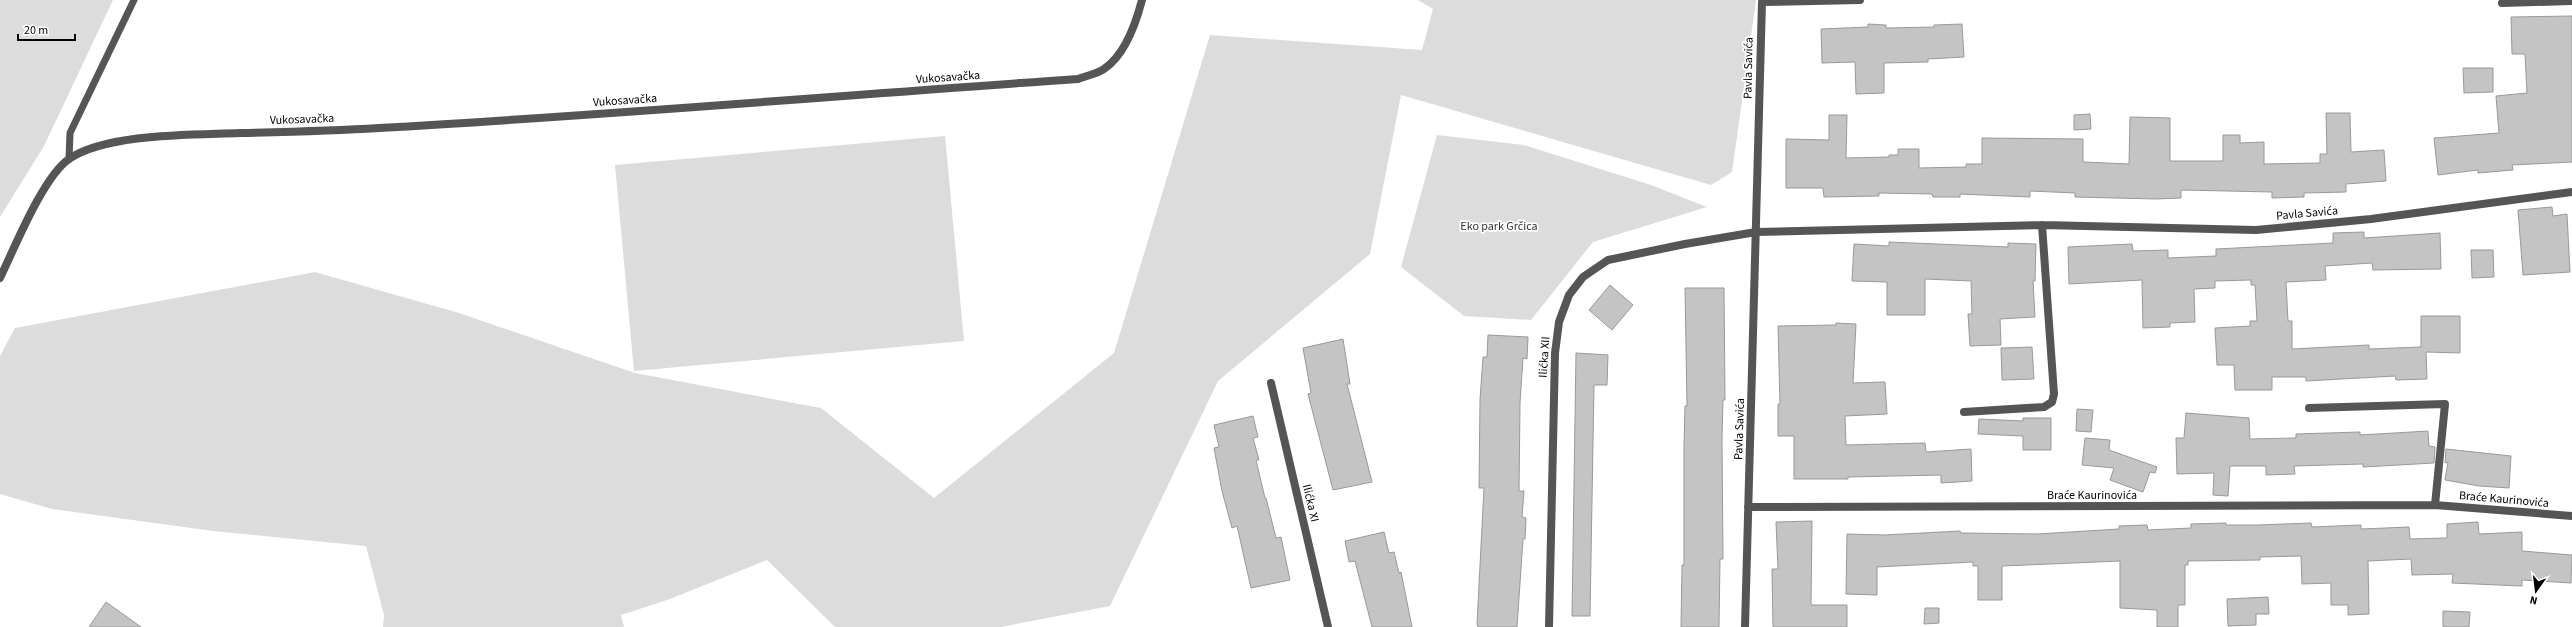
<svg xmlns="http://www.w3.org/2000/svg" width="2572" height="627" font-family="'Source Sans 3',sans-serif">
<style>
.green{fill:#dcdcdc}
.building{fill:#c4c4c4;stroke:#999}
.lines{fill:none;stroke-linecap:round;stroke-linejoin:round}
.service{stroke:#555;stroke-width:7}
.minor{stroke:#555;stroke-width:8}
.tertiary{stroke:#555;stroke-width:8}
.labels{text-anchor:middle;stroke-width:3.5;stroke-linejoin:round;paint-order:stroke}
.street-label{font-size:12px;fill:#000;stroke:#fff}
.park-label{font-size:12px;fill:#333;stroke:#fff}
</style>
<rect width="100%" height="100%" fill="#fff"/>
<path class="green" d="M0 0H113L44 146 0 217Z
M1418 0H1756L1732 172 1711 185 1401 95 1370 254 1218 381 1110 606 1001 627H835L767 560 670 599 621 615 624 627H383L384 615 366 546 213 531 52 509 0 494V356L15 328 315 272 459 313 635 373 821 408 934 498 1114 353 1210 35 1422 50 1433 9Z
M1437 135 1524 145 1651 185 1707 207 1593 242 1531 320 1464 316 1401 267Z
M945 136 964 341 634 371 615 165Z"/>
<path class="building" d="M2572 16V162L2512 165 2513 170 2478 173V170L2438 175 2434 138 2499 133 2496 96 2527 93 2525 54H2512L2511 17Z
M1868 24 1886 25V28L1934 27V25L1962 24 1964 57 1928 59V62L1884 63V93L1856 94 1855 62 1822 63 1821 29 1868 27Z
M2463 68H2493V92L2464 93Z
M2326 113H2350L2351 152 2384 150 2386 181 2346 184V192L2304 193V197L2272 198V192L2181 190V198L2156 199 2075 197V193L2030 191V197L1960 194V197H1933L1932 194 1879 193V196L1824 197 1823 188H1786V139L1829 140V115H1847L1846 158 1889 157V155H1898V149H1919V168L1966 167V164H1982V138L2083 139V162L2129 164 2130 117 2170 118V161H2223V135H2240V143L2264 142V164L2320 163V154H2327Z
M2090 114 2091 129 2074 130V115Z
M2552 207 2553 216 2567 214 2570 272 2523 275 2518 210Z
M2364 232V238L2440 233 2441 269 2373 270 2372 263 2325 266 2326 280 2286 282 2288 321H2292V349L2369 345V349L2421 347V316H2460V353L2426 352 2427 379 2396 380 2395 376 2306 381V377H2272V390H2235L2234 365H2217L2215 328 2250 326V321H2257L2255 285H2251V280L2215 281V288L2194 289 2195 322 2170 323V327L2143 328 2142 280 2069 284 2068 247 2132 244 2133 251 2168 250V258L2216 256V249L2333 243V233Z
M1889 242 2008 247V243L2036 244 2035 281H2033L2035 317 2000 319 2001 345 1970 346 1968 314H1972L1971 281 1925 279V315H1887V282L1852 281 1854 244 1889 246Z
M2471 250H2493L2494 277 2472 278Z
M1610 285 1633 305 1612 330 1589 310Z
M1685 288H1724L1725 400H1723L1722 438 1723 559H1720L1719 627H1681L1682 565H1684V445L1685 406H1687Z
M1836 323 1856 324 1853 383 1885 382 1887 414 1845 416 1846 445 1925 443 1926 452 1971 449 1972 481 1941 483V475L1848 477V479H1794V436H1778V404H1780L1778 326 1836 325Z
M1488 335 1528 337 1527 359 1523 358 1520 403 1519 491H1524L1522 517 1526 518 1525 539H1523L1517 627H1478L1477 624 1484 488H1479L1480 400 1483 357H1487Z
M1343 339 1350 384H1347L1372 482 1333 490 1308 394 1311 393 1303 348Z
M2032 347 2034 379 2002 380 2001 348Z
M1576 353 1608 355 1607 385H1594L1590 616H1572Z
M2077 409 2093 410 2091 432 2076 431Z
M2186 413 2249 418 2250 439 2296 438V434L2360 432V435L2428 431 2429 446 2435 447 2434 463 2363 467V464L2294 466 2295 474 2266 475V466H2230L2228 496 2213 495 2214 473 2177 474 2176 438H2184Z
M1253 416 1258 437 1253 438 1259 460H1256L1265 498H1266L1276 538 1281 537 1290 580 1251 588 1237 526 1232 528 1222 491 1214 448 1219 447 1214 425Z
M2023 418H2051V450H2023V436L1978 434 1979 419 2023 421Z
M2085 438 2110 440 2109 450 2157 467 2155 473 2150 472 2143 492 2110 480 2114 468 2082 465Z
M2446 449 2511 456 2509 488 2479 486 2445 480 2448 462 2445 463Z
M1812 521 1811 605H1847V627H1773L1772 569H1778L1776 522Z
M2478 522 2479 534 2522 532V551L2572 555 2571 583 2522 580V586L2452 583 2453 574 2412 575 2411 559 2368 561 2369 614 2348 615V605H2331V583L2302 584 2301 556 2260 557V560L2188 561V565H2185V605H2178V627H2157V610L2120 608V561L2002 566V600H1978V566H1973V562L1877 567V595L1846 594 1847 534 1884 535 1960 531 1961 533 2037 534 2119 529V526L2147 525 2148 530 2191 528V524L2226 523V525H2258L2311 523 2312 527 2361 525V529L2409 527 2410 539 2447 538V524Z
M1384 532 1389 553 1394 552 1399 573 1401 572 1412 627H1372L1355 561 1349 562 1345 541Z
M2268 597 2269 614H2256V625L2228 626 2227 599Z
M106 602 141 627H89Z
M1925 608H1939V623L1924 624Z
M2443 611 2470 612 2469 627H2443Z"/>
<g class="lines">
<path class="service" d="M69 159 70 133 134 0"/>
<path class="minor" d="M2502 3 2572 1
M1271 383 1328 627
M2309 408 2445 404 2435 505
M1964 412 2044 407 2052 402 2054 394 2042 225
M1748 507 2435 505 2572 516
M1549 627 1555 353 1559 322 1569 295 1583 277 1608 260 1685 244 1756 232 2042 225 2256 230 2371 219 2572 192
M1745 627 1762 2 1860 0"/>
<path class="tertiary" d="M0 278C15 247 43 177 69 159 107 133 194 135 240 133 286 132 332 131 379 128 612 115 845 95 1078 79 1085 76 1097 74 1104 69 1125 55 1136 23 1142 0"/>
</g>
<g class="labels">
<g class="street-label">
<text transform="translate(1748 68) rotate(-89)" y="4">Pavla Savića</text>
<text transform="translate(948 77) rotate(-4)" y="4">Vukosavačka</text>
<text transform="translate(625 100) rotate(-4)" y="4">Vukosavačka</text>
<text transform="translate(302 119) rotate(-2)" y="4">Vukosavačka</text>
<text transform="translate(2307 213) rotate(-5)" y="4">Pavla Savića</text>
<text transform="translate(1544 357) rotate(-86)" y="4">Ilićka XII</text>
<text transform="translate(1739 429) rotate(-88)" y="4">Pavla Savića</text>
<text x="2092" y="499">Braće Kaurinovića</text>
<text transform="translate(2504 499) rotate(5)" y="4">Braće Kaurinovića</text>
<text transform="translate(1311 503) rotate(77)" y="4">Ilićka XI</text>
</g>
<g class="park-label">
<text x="1499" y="230">Eko park Grčica</text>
</g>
</g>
<g transform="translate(2536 591) rotate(194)" stroke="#ffffff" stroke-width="3" paint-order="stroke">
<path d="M0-3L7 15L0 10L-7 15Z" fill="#000000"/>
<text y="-6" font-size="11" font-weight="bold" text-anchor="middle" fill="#000000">N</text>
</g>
<path d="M18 34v6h57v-6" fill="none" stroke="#000000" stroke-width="2"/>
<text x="24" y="34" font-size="12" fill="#000000" stroke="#ffffff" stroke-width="3" paint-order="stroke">20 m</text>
</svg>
